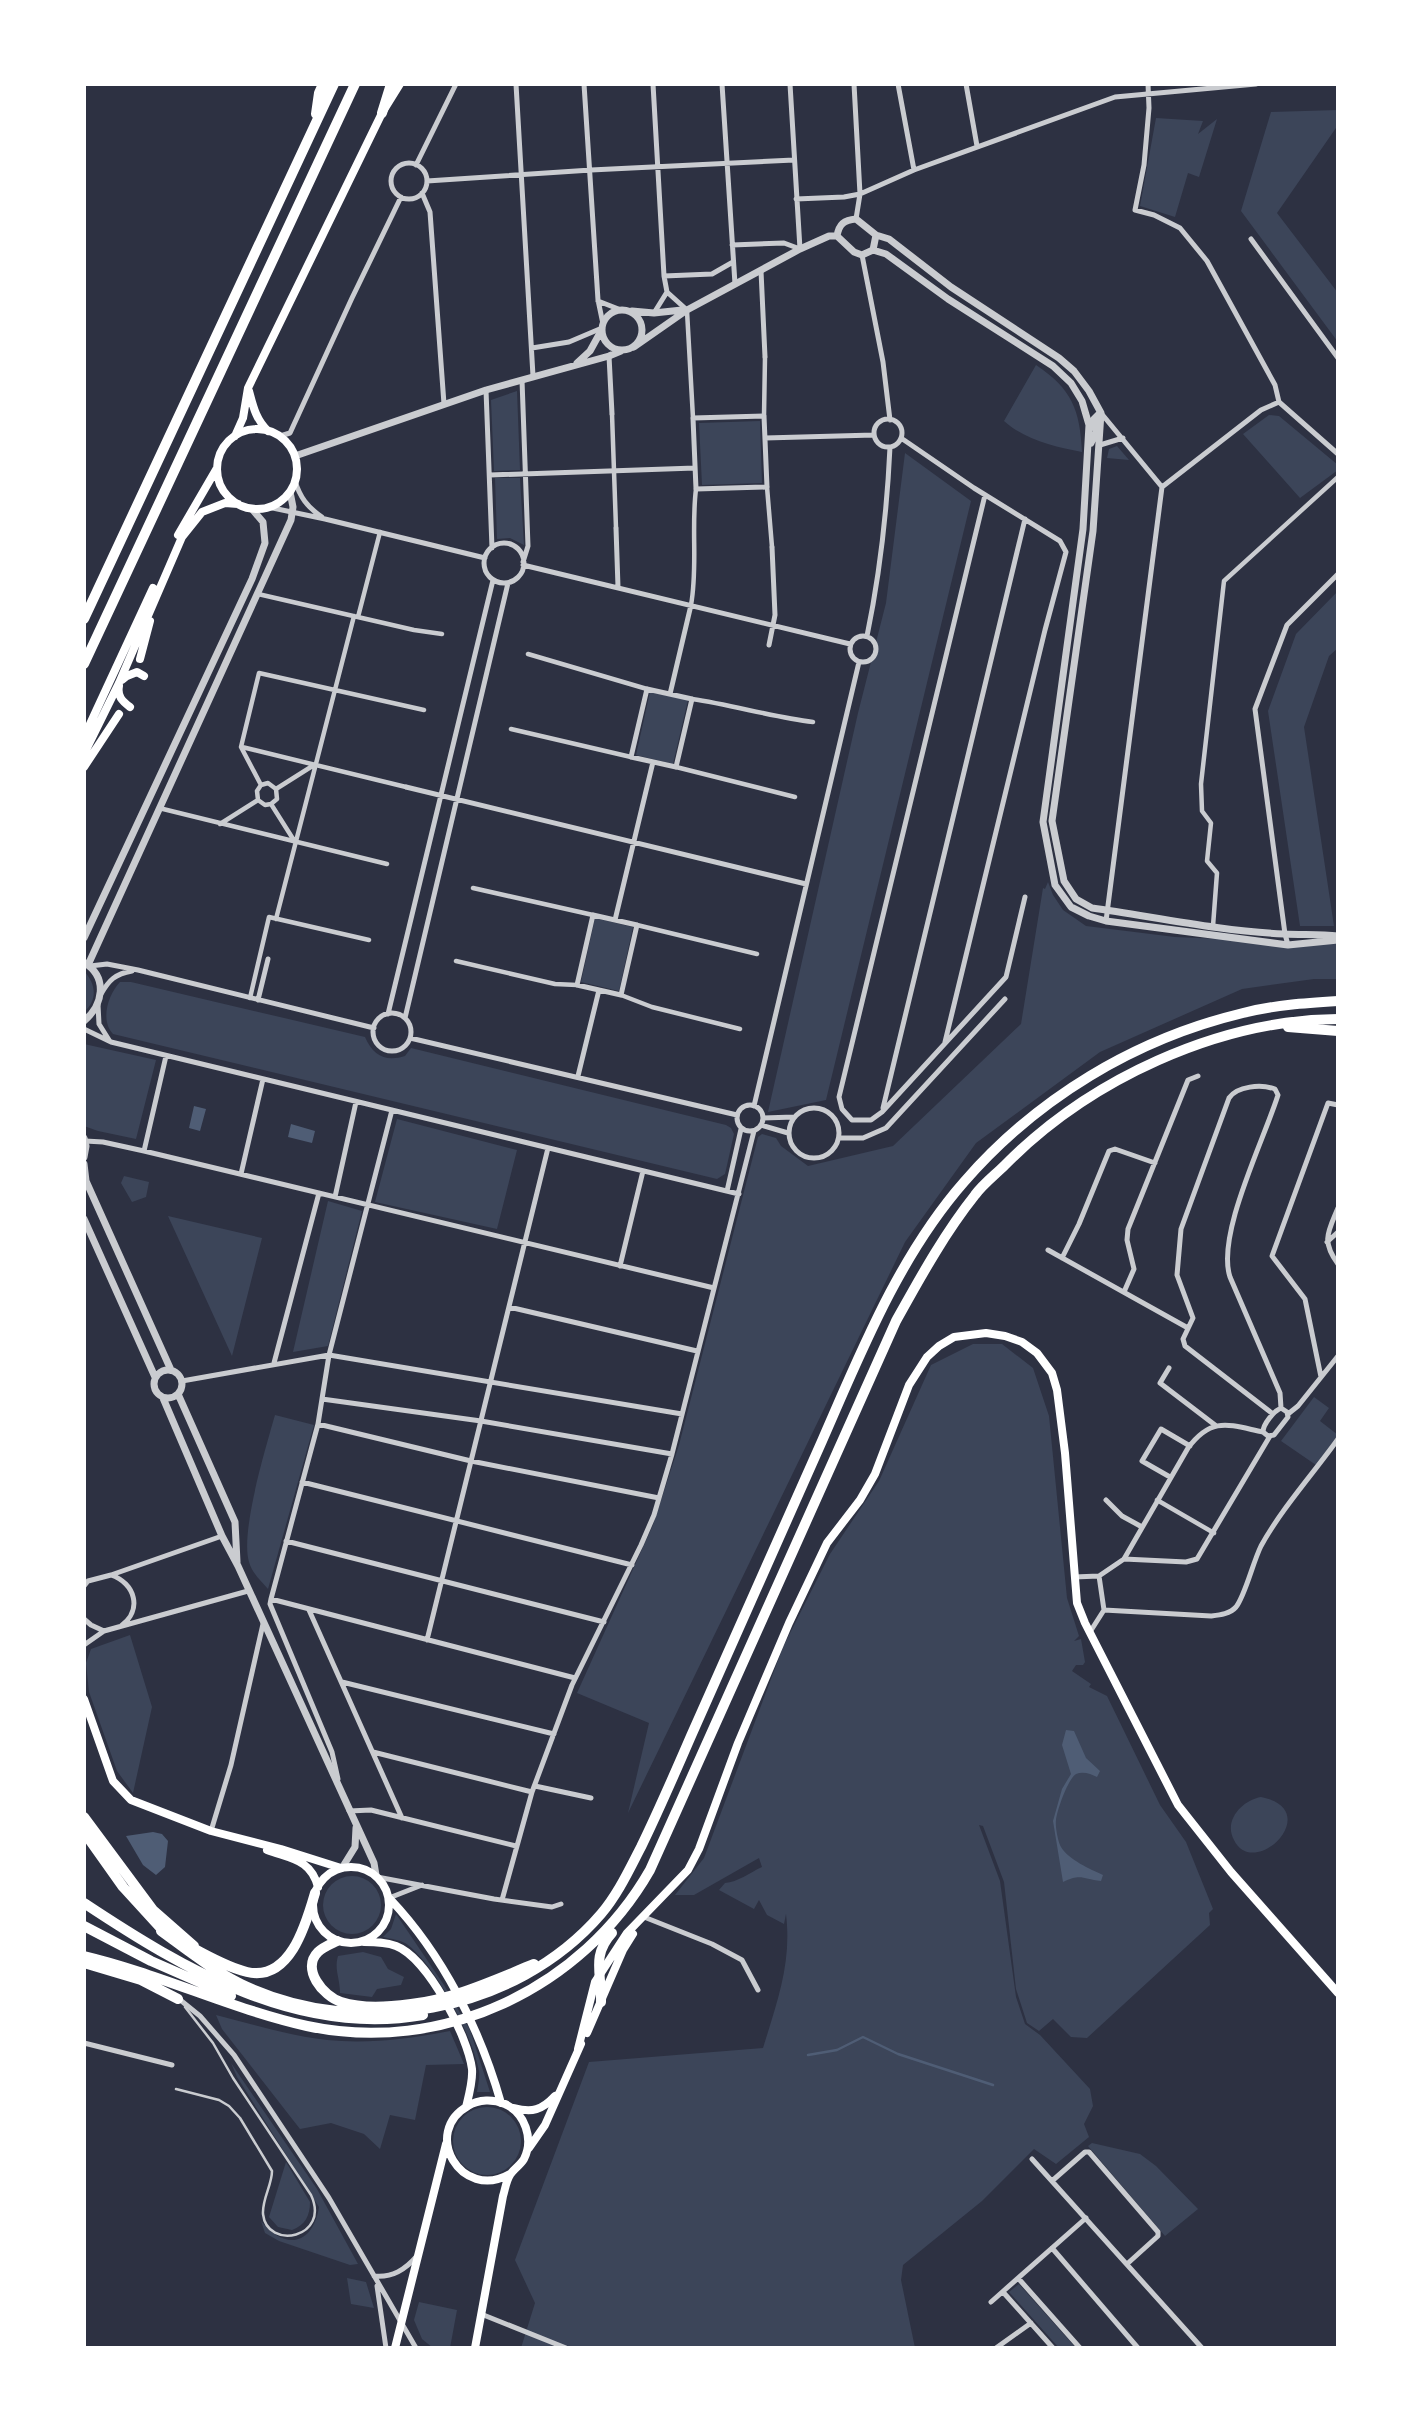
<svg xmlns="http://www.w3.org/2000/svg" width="1422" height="2432" font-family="Helvetica,sans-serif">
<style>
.green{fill:#3c4559}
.water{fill:#4f5d75}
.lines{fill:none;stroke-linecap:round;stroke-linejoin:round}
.stream{stroke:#4f5d75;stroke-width:2.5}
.service{stroke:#caccd0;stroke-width:2.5}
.pedestrian{stroke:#caccd0;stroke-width:4.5}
.minor{stroke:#caccd0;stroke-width:5}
.tertiary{stroke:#caccd0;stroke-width:7}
.secondary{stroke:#fff;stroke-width:8}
.motorway{stroke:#fff;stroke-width:10}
</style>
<rect width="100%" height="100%" fill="#2d3142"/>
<path class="green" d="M1338 110V125L1277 213 1338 293V342L1241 211 1271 112Z
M1156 118 1203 121 1198 134 1217 119 1199 177 1188 173 1175 217 1140 206Z
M1036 365C1072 389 1080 410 1082 452 1055 447 1025 440 1004 421Z
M517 391 520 470 494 471 491 400Z
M1269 415 1279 416 1338 465V470L1300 498 1243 434Z
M760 421 762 483 702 485 699 423Z
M1117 446 1129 460 1107 458 1109 449Z
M905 453 971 501 826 1100 768 1112 858 713 886 603Z
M520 478 524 545 510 538 497 539 495 478Z
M1338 591V648L1329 656 1304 727 1334 926H1300L1268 711 1296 634Z
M650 692 688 700 673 764 636 755Z
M1048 882 1053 895 1063 910 1086 926 1175 937 1338 944V979H1314L1242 989 1100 1052 976 1143 905 1242 628 1813 649 1723 577 1693 653 1525 679 1445 758 1137 762 1134 776 1138 781 1146 808 1166 893 1146 1021 1024 1043 888 1045 889Z
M595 918 633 927 619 991 581 982Z
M84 971C96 984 98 1000 84 1012Z
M120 982H131L365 1037C373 1056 386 1062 405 1056L411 1048 726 1125 731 1128 734 1134 725 1174 717 1179 113 1034C100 1020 108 995 120 982Z
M84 1044 156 1060 136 1139 98 1131 84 1126Z
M397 1119 517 1150 497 1229 375 1202Z
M124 1176 149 1182 146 1197 132 1202 121 1183Z
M328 1201 362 1211 328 1346 293 1352Z
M168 1216 262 1238 232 1356Z
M973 1344H1002L1033 1368 1049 1416 1067 1598 1079 1636 1074 1641 1081 1639 1085 1662 1083 1665H1076L1072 1671 1091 1684 1089 1687 1107 1696 1160 1805 1186 1842 1213 1909 1209 1913 1210 1925 1087 2038 1071 2037 1053 2019 1039 2031 1027 2023 1016 1989 1004 1882 983 1826 979 1825 1000 1881 1016 1997 1025 2024 1040 2035 1090 2089 1093 2106 1084 2124 1089 2137 1056 2164 1034 2149 982 2201 903 2265 901 2280 915 2348H521L535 2303 515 2260 589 2062 763 2048C777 2002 792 1963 786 1914L784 1924 767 1915 759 1900 754 1909 719 1890 725 1883C738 1882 749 1873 762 1867L759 1858 694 1895H675L704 1858 783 1647 830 1554 879 1481 931 1365Z
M1314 1397 1329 1408 1320 1421 1338 1435 1316 1465 1281 1441Z
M275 1415 314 1425 268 1589C261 1581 252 1573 249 1562 240 1532 266 1447 275 1415Z
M130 1635 152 1707 133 1793 117 1771 89 1692 86 1663 91 1649Z
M1261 1797C1326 1810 1254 1881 1234 1840 1223 1820 1243 1800 1261 1797Z
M323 1905a29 29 0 1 1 58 0a29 29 0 1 1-58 0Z
M396 1914 444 1985 470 2030 490 2092H477C478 2085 480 2077 479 2071 472 2035 437 1968 408 1945 402 1940 391 1939 383 1937L391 1929Z
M363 1952 381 1957 388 1969 404 1977 401 1985 377 1989 372 1997 340 1993C340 1978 334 1970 338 1956Z
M216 2015C252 2024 290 2036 327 2040 368 2044 409 2039 450 2031L464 2064 426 2065 415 2120 390 2115 380 2149 364 2134 331 2123 300 2129 222 2029Z
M231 2063 317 2189 358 2264 350 2265 279 2241 265 2233 261 2221C285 2251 313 2245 319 2207L237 2077Z
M453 2141a34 34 0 1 1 68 0a34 34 0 1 1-68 0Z
M1092 2143 1140 2154 1156 2166 1198 2209 1165 2236 1088 2146Z
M286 2162 310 2202C310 2216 305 2225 292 2230L278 2227 269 2217Z
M347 2278 366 2282 374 2308 351 2304Z
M1019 2284 1076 2348H1059L1009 2292Z
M419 2302 457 2310 450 2348H433L422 2339 414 2320Z"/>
<path class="water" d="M194 1106 206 1109 200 1131 189 1128Z
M291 1124 315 1131 312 1143 288 1137Z
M1066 1730 1074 1731 1086 1758 1100 1771 1097 1777C1091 1774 1083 1771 1076 1774 1068 1779 1057 1810 1056 1820 1055 1826 1058 1842 1061 1847 1069 1860 1090 1869 1103 1875L1101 1881C1083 1879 1081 1873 1063 1882L1053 1821 1062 1789 1071 1774 1062 1745Z
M153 1832 162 1834 168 1841 165 1867 156 1875 143 1865 126 1836Z"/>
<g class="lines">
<path class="stream" d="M808 2055 837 2050 863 2037 898 2054 993 2085"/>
<path class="service" d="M176 2089 219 2100 229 2106 240 2118 272 2171C272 2185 262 2199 263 2214 267 2251 331 2238 311 2195L233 2078 213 2043 185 2007"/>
<path class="pedestrian" d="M687 311 693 418
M612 414 616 528
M764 416 765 357
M767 487 772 547
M258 594 414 630 442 634
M691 605C698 567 691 528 696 489
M358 617 380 532
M528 654 647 689
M692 699C733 705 772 717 813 722
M511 729 631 757
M242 747 406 787
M676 767 795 797
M261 785 241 747 259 673 424 710
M276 789 314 765
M258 800 257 791 261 785 268 783 276 789
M258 800 265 805 271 804
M271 804 295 842
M271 804 277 799 276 789
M159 808 387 864
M220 824 258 800
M473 888 593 915
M276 919 354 616
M637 925 757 954
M1213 926 1217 873 1207 861 1211 823 1202 811 1201 784 1224 581 1338 477
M456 961 555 984 577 985
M621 995 652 1007 740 1029
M250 998 269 917 369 940
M1157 1500 1214 1533"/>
<path class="minor" d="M516 84 533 376
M584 84 598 300 603 324
M653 84 664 276 667 292
M722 84 735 284
M898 84 914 170
M966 84 977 146
M1148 84 1149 108 1144 165 1135 210 1154 215 1180 228 1207 261 1275 385 1279 402 1338 454
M391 181a18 18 0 1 1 36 0a18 18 0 1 1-36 0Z
M416 165 456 84
M427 181 591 170 794 160
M422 193 430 212 444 404
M796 199 844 197 860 194 854 84
M856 219 860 194 914 170 1115 97 1256 84
M1251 239 1338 358
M732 245 784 243 800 249 790 84
M862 255 883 362 890 420
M761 271 765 357
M664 276 712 274 733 262
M667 292 687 310
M598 301 621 310
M654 313 667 292
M532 348 569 342 602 328
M609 356 612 414
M522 380 528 546 523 562
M486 390 492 548
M1101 413 1162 487 1106 921
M764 416 767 487 696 489 693 418Z
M874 433a14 14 0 1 1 28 0a14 14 0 1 1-28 0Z
M280 436 290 433 352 298 401 197
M765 438 874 435
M901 438 974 488 1060 541 1066 552 1045 630 945 1042
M1100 445 1123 438
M490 475 695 468
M295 481C300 497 307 507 322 517
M1162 487 1261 410 1279 402
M985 495 839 1097 842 1109 852 1120H871L882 1112 1006 977 1025 897
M268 507 325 519 485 558
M616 528 618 587
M484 563a20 20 0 1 1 40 0a20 20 0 1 1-40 0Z
M523 565 850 644
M850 649a13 13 0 1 1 26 0a13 13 0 1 1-26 0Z
M867 636C880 573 887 511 890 447
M769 645 775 615 772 547
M647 689 692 699 676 767 631 757Z
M670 694 691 605
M406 787 806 884
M593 915 637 925 621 995 577 985Z
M615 920 653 762
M1288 945 1285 934 1255 709 1287 625 1338 574
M90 966 107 964 138 970 374 1028
M101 994C109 980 115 974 132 971
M258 1000 268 959
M98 1005 99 1024 109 1040
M373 1032a19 19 0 1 1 38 0a19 19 0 1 1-38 0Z
M388 1014 493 580
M405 1018 508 583
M84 1029 111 1042 739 1194
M410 1038 737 1115
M578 1076 599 990
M737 1118a13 13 0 1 1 26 0a13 13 0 1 1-26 0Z
M754 1106 859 662
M789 1133a25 25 0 1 1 50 0a25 25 0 1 1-50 0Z
M883 1108 1025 519
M763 1118 794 1117
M761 1125 788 1133
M839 1138H863L886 1128 1005 999
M85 1141 103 1142 144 1151 714 1288
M144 1151 166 1056
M241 1174 263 1079
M727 1191 741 1129
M335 1197 356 1102
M1338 1208C1328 1232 1321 1241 1338 1264
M1327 1242 1338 1232
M1048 1250 1188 1328
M1062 1258 1079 1224 1109 1151 1115 1149 1155 1163
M620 1266 643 1171
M1124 1292 1134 1269 1127 1240 1128 1229 1188 1080 1198 1076
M509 1307 697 1351
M274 1363 319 1193
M1169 1368 1160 1383 1215 1425
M1321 1377 1305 1299 1272 1256 1328 1103 1338 1105
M182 1381 329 1355 682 1414
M322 1399 481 1421 672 1454
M1281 1408 1287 1412 1288 1417 1274 1435 1268 1436 1263 1432C1263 1424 1274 1411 1281 1408Z
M1273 1414 1185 1346 1183 1339 1193 1318 1177 1275 1181 1229 1229 1098C1237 1086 1261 1084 1275 1089L1278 1095C1264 1140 1216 1235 1230 1277L1280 1393 1281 1408
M1288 1414 1298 1406 1338 1356
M318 1424 471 1461 659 1498
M1170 1477 1142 1461 1161 1429 1190 1446
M302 1482 632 1565
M1106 1500 1122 1516 1142 1527
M286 1541 604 1622
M1124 1559 1186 1562 1197 1559 1270 1436
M111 1575 222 1536
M1099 1576 1124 1559 1188 1448C1212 1416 1229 1425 1263 1432
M1074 1577 1099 1576
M84 1586 88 1581 111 1575C135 1583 143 1610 121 1626
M271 1599 575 1678
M309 1610 402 1818
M1104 1610 1211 1616C1220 1615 1230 1614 1236 1607 1245 1596 1253 1562 1261 1546 1282 1508 1313 1474 1338 1439
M84 1619 91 1625 104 1631 248 1591
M1090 1632 1104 1610 1099 1576
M427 1640 548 1148
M84 1645 104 1631
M342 1682 554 1734
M373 1752 532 1792
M338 1779 332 1752 270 1604 271 1599 318 1424 329 1355 392 1110
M535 1786 591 1798
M349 1811 371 1810 516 1846
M211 1831 231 1765 263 1624
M377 1877 494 1899 552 1907 561 1904
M389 1898 422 1885
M502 1900 532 1792 572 1685 641 1545 654 1515 672 1454 754 1131
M644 1917 712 1944 742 1960 758 1990
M179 1999 200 2016 234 2055 329 2198 416 2348
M84 2043 172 2065
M1032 2159 1202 2348
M1052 2181 1085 2152H1089L1158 2232V2236L1127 2264
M1052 2248 1138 2348
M374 2276C392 2278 405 2270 417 2256
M1018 2278 1080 2348
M377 2286 386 2348
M1003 2292 1053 2348
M991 2302 1086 2218
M481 2314 566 2348
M996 2348 1031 2323"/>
<path class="tertiary" d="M856 219 876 235 873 250 862 255 854 252 837 236C839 224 844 220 856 219Z
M876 235 889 239 951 287 1059 358 1074 371 1089 391 1101 413 1093 531 1052 821 1064 881 1076 899 1092 908C1155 917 1220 931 1284 934 1302 935 1320 934 1338 936
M873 250 886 254 948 299 1053 366 1071 383 1082 401 1089 425 1083 529 1043 822 1055 885 1071 907 1089 916 1106 921 1288 945 1338 940
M602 330a20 20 0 1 1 40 0a20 20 0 1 1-40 0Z
M632 311 654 313 682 310
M634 347 687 310 800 249 829 236H837
M577 363 590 351 601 331
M1091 443 1096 432 1094 419 1100 413
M295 456 486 390 609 356 621 351
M84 938 252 579 265 543 263 522 252 509
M88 965 291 520 293 507 290 492
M84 1021C103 1005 108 978 85 963
M84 1138 86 1146 84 1157
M84 1164 86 1181 171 1370
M84 1219 155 1377
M154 1384a14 14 0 1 1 28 0a14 14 0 1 1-28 0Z
M178 1394 235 1522 237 1562
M163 1398 222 1536 238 1566 374 1863 376 1875
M342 1868 355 1847 356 1828"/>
<path class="secondary" d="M249 391C253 406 256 420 268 431
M217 469a40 40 0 1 1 80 0a40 40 0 1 1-80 0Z
M235 436 243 418 248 388 382 113 400 84
M178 535 217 468
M140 659 150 621
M122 680 127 676 137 672 144 676
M119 686C117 696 122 701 130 707
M84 737 153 588
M84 754 119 683 182 537 202 512 225 503 238 504
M84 767 119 714
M84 1699 113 1781 131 1800 211 1831 281 1849 341 1868
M267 1850C291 1859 311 1859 318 1887
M313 1905a38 38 0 1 1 76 0a38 38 0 1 1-76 0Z
M390 1899C443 1955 480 2029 501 2103
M364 1942C375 1942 386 1942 396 1946 428 1958 468 2037 472 2069 473 2081 469 2095 466 2107
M587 2033 623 1950 633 1934
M578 2049 595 1982 627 1933 688 1870 699 1849 738 1743 789 1623 827 1543 860 1500 875 1474 909 1385 927 1357 939 1346 954 1337 986 1333 1005 1336 1022 1342 1037 1353 1052 1373 1057 1390 1065 1453 1077 1603 1085 1623 1178 1805 1231 1872 1338 1993
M514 2108C532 2113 542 2110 555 2096
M529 2148 545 2125 581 2044
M395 2348 446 2144
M475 2348 503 2196C505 2190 506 2181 510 2175 513 2169 520 2166 524 2159 534 2139 525 2113 505 2104 493 2099 479 2099 468 2106 421 2132 461 2202 510 2174"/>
<path class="motorway" d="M382 113 391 84
M316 114 319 93 323 84
M84 619 334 84
M84 664 355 84
M1288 1027 1338 1031
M84 1817 153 1910 194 1946
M84 1832 123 1887 165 1933
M84 1903C185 1970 298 2037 423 2015
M84 1926 151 1961 231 1996
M161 1931C187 1950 212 1970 241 1984 358 2040 515 2014 601 1914 618 1894 629 1870 641 1847 659 1810 675 1773 691 1736 735 1638 778 1539 822 1441 861 1352 899 1256 964 1182 1037 1098 1135 1039 1243 1013 1274 1005 1306 1003 1338 1001
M337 1941C331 1944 323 1947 318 1952 301 1969 323 1996 341 2002 363 2009 388 2007 411 2004 454 1999 494 1980 534 1964
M187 1945C207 1955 226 1967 247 1972 290 1982 306 1924 315 1893
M84 1956C160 1974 231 2009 307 2026 442 2055 582 1989 650 1870L896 1321C920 1278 944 1234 975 1195 983 1184 995 1175 1005 1165 1089 1080 1217 1020 1338 1019
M84 1963 141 1980 178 1999
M601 2002C602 1974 591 1956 612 1933"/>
</g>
<rect width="1422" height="2432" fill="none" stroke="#ffffff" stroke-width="172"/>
</svg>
